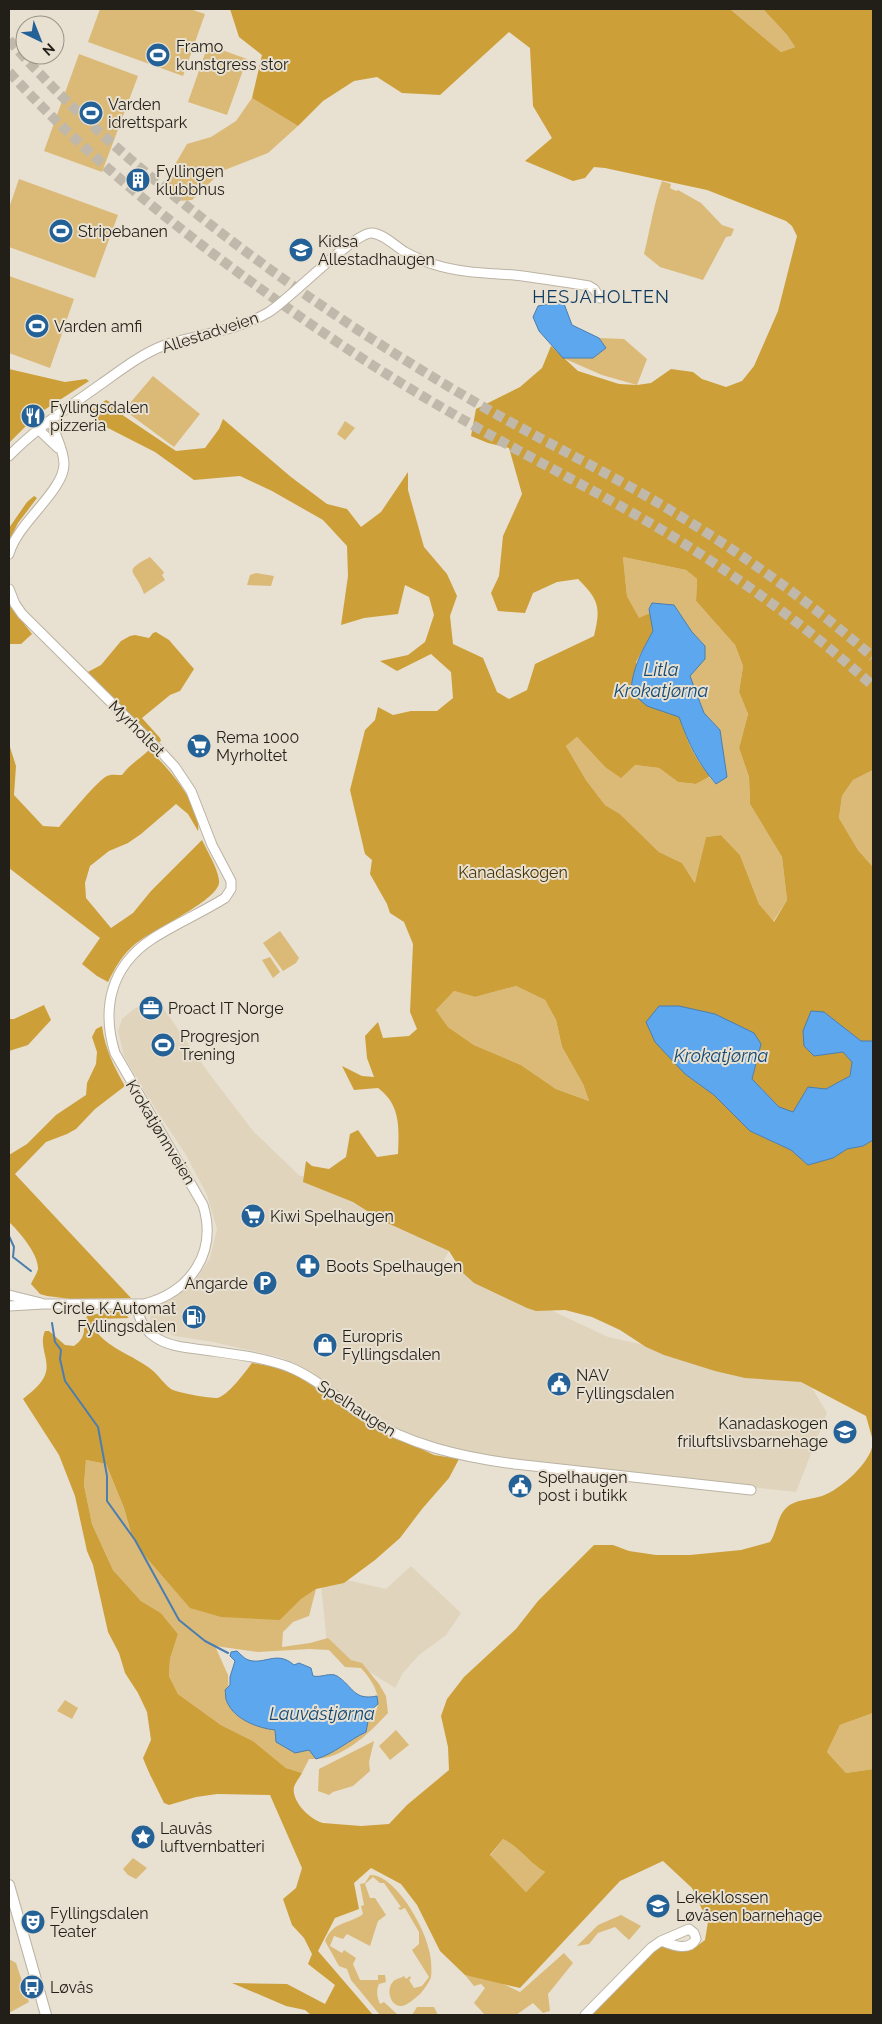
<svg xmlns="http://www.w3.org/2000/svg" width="882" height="2024" font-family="Raleway,sans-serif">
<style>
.built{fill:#e0d4bd}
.green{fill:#dbba78;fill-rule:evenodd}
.forest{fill:#cd9f39;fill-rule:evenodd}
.water{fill:#5ca7ee;stroke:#4b7eae}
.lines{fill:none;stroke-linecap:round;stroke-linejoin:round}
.stream{stroke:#4b7eae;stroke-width:2}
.primary-tunnel{stroke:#c0b9ab;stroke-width:10;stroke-dasharray:10 5;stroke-linecap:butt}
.tertiary-casing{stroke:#bbb3a3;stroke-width:11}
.secondary-casing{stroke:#bbb3a3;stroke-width:11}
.primary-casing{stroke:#bbb3a3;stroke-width:12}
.tertiary{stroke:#fff;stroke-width:9}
.secondary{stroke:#fff;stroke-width:9}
.primary{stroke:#fff;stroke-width:10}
.labels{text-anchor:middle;stroke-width:4;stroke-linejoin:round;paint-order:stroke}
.poi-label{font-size:16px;fill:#221f19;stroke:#e8e0d0;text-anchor:start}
.street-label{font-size:16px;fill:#221f19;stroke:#e8e0d0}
.park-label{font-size:16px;fill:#463307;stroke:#e8e0d0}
.neighbourhood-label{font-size:18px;letter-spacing:1px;fill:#0d395e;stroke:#e8e0d0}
.water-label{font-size:18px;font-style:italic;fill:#124976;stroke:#e8e0d0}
</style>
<rect width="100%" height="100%" fill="#e8e0d0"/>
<path class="built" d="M157 999 208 1072 253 1131 300 1176 370 1178 461 1229 444 1260 608 1337 808 1381 827 1413 796 1492 537 1463 464 1451 386 1428 326 1384 283 1358 213 1342 175 1336 157 1329 150 1321 151 1311 172 1298 197 1278 210 1258 217 1229 207 1195 186 1155 147 1096 124 1056 118 1031 122 1019 134 1009Z
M411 1566 461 1613 446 1635 419 1655 403 1673 395 1688 327 1645 320 1574 386 1589Z"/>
<path class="green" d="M100 9H190L205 14 183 76 88 42Z
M730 9H763L787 35 795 47 781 52Z
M208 45 247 59 227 115 188 102Z
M79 54 138 76 102 172 44 151Z
M252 98 298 126 268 153 222 171 192 200 177 201 168 190 170 173 187 144 211 137 236 121Z
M19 179 118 215 95 278 9 247V208Z
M662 181 671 184 670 188 676 191 678 190 701 203 722 225 734 229 731 236 726 237 703 280 660 267 644 254C650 230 654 203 662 181Z
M9 276 74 299 50 368 9 353Z
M599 338 624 339 647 359 637 385 602 375 563 358H593L606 348Z
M153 376 200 414 174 447 124 410Z
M345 421 355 428 345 440 337 434Z
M150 557 163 571 164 573 162 575 165 580 144 594C136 569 120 573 150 557Z
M623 557 686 570 697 579 696 601 735 645 743 666 739 692 748 714 739 748 749 777 750 804 782 857 787 900 773 922 759 904 740 855 721 835 706 837 696 884 682 863 659 852 620 814 605 805 586 780 566 746 577 737 605 767 635 765 659 768 678 782 696 784 708 776 716 784 720 730 704 713 690 676 705 646 692 632 674 605 649 609 650 613 639 619 627 596Z
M256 573 274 576 271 586 247 585 250 575Z
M873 770V867L858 850 839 818 842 796 853 780Z
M280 931 299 958 296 963 283 971 263 943Z
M270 957 280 972 273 978 262 960Z
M516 986 545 1000 556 1020 562 1047 583 1084 589 1101 556 1089 521 1065 474 1045 448 1027 436 1010 454 991 475 997Z
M86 1460 106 1464 124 1508 131 1533 139 1549 153 1564 280 1620 300 1599 316 1589 309 1616 293 1622 283 1632 282 1647 310 1643 328 1638 351 1660 362 1663 379 1684 386 1696 388 1713C367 1735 342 1761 309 1759L302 1773 286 1768 253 1741 221 1725 178 1694 169 1676 170 1659 178 1634 161 1613 141 1601 113 1570 92 1524 84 1485ZM215 1646 258 1652 309 1649 329 1650 345 1667 361 1668C370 1678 383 1695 376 1711 372 1719 355 1732 348 1740L229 1700 228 1675Z
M65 1700 78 1708 72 1719 57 1711Z
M873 1713V1769L846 1773 827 1752 840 1725Z
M396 1730 409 1745 390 1760 379 1746Z
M374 1741 369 1762 370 1771 353 1786 333 1792 329 1795 318 1791 319 1769Z
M503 1839C520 1847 529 1863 545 1872L526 1892 490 1856Z
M133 1858 147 1868 136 1879 128 1875 123 1869Z
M370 1875C395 1874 425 1928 429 1950 431 1957 432 1969 431 1977 430 1981 424 1989 421 1993 418 1996 406 2006 402 2006 391 2007 386 1991 392 1983 395 1978 400 1979 404 1976L406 1979 410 1976 411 1978 409 1980 414 1988 422 1986 429 1977 412 1950 419 1944V1932L405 1908 400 1910 398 1908 401 1907 384 1883H380L373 1877 365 1884 370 1898H375L386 1915 378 1921 370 1946 347 1934 343 1939 334 1936 330 1946 342 1953 344 1950 356 1958 353 1964 360 1980H378V1975H385L386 1982 379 1984C376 1991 377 1997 380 2004L384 2002 398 2015H380L351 1980 347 1969 339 1966 325 1941C333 1921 348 1925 363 1914L361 1906 364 1905 360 1884 365 1883Z
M621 1915 641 1926 629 1940 615 1927 598 1933 589 1944 577 1946 598 1925Z
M564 1953 573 1963 548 1994 550 2011 543 2013 533 2003 516 2015H485L474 2003 485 1988 481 1984 474 1986 465 1975 493 1979 520 1992Z
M9 1959 16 1963 29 2002 9 2013Z
M417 2007H434L438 2015H412Z"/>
<path class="forest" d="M230 9H730L781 52 795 47 787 35 763 9H873V770L853 780 842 796 839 818 858 850 873 867V1041H861L824 1012 814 1056 843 1052 852 1062 850 1076 826 1089 793 1113 779 1107 752 1079 761 1044 685 1074 714 1095 750 1131 791 1150 808 1165 833 1158 847 1149 863 1146 873 1140V1441L866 1416 801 1382 745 1378 715 1371 664 1355 646 1347 620 1330 592 1317 565 1310 536 1311 527 1308 474 1283 463 1273 449 1251 383 1221 353 1202 303 1182 306 1161 312 1166 329 1169 346 1157 350 1134 358 1130 377 1157 398 1154C399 1128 401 1105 378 1088L354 1090 342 1066 362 1076 374 1077 367 1058 365 1036 378 1022 383 1038 409 1036 417 1029 410 1012 413 944 404 922 390 913 387 904 370 874 372 860 365 854 350 790 365 730 375 720 378 707 393 715 411 711H437L453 698 451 672 431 654 397 671 380 661 408 655 425 642 434 615 429 597 405 585 398 614 364 618 341 625 348 576 347 546 323 520 272 491 240 476 194 480 155 452 104 426 90 411 106 400 114 404 121 414 176 451 205 448 219 429 223 419 291 477 327 504 347 509 361 527 381 512 408 472V490L424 547 447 574 457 596 450 616 453 644 483 658 497 692 509 699 527 690 535 664 594 636C601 607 599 600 578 579L557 582 533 593 525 613 498 611 491 593 499 576 503 536 522 494 509 448 488 443 471 436 476 409 520 387 542 368 551 346 578 371 619 384 637 385 651 383 671 369 693 372 702 379 726 387 742 381 754 366 778 311 797 236 792 226 786 221 707 190 605 168 594 167 585 178 573 181 525 161 552 138 533 106 530 48 509 32 440 95 402 93 377 77 354 81 323 101 298 126 252 98 262 55 239 37ZM623 557 686 570 697 579 696 601 735 645 743 666 739 692 748 714 739 748 749 777 750 804 782 857 787 900 774 922 759 904 740 855 721 835 706 837 695 883 682 863 659 852 620 814 605 805 586 780 566 746 577 737 605 767 621 778 635 765 659 768 678 782 696 784 710 776C694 759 686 738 679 716L647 706 636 662 653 631 650 613 639 618 627 596ZM516 986 545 1000 556 1020 562 1047 583 1084 589 1101 556 1089 521 1065 474 1045 448 1027 436 1010 454 991 475 997Z
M9 369 65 382 86 379 89 381 38 414 9 443Z
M34 496 37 498 18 523 9 541V528L27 502Z
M9 604 32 634 21 644H9Z
M156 632 169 640 194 669 180 691 170 695 142 718 160 738 161 741 158 743 86 673 101 665 121 641 130 636 135 635 149 638 153 633Z
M9 744 16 766 14 795 43 826 59 827C67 818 99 779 107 776 111 774 117 775 122 775 130 764 140 759 149 750 167 766 202 806 198 831L188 814 176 804 141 834 128 843 109 851 90 866 85 883 86 898 111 928 133 913 151 891 202 840C207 851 220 872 219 883 217 901 150 931 134 945 122 955 115 968 108 982L97 976 82 964 100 938 9 868Z
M44 1005 51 1020 28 1045 9 1051V1019H14Z
M102 1026C105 1049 114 1067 125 1086L95 1109 76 1129 67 1134 46 1142 15 1174 131 1298 71 1299 47 1296 40 1294 31 1284C33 1279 37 1274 38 1269 39 1255 19 1231 9 1222V1155L27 1144 56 1115 86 1095 87 1083 96 1064 97 1052 92 1037 96 1029Z
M120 1309 129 1318 98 1319 93 1327C107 1349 132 1354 152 1370 159 1376 164 1384 171 1389 177 1393 209 1398 217 1398 228 1396 245 1372 252 1363L293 1370 385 1432 434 1455 459 1459 449 1478 422 1509 400 1538 375 1560 344 1583 316 1589 301 1599 280 1620 221 1617 190 1608 139 1549 131 1533 124 1508 106 1464 86 1460 84 1485 92 1524 113 1570 141 1601 161 1613 178 1634 170 1659 169 1676 178 1694 221 1725 253 1741 286 1768 302 1773C300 1777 295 1783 294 1787 291 1801 310 1820 323 1823L361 1826 389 1824 407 1805 449 1770 448 1747 441 1716 447 1699 464 1677 516 1629 538 1601 594 1545H613L629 1551 656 1555H690L741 1550 770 1542C777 1532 777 1517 786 1508 795 1499 810 1500 822 1496 840 1490 872 1462 873 1442V1713L840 1725 827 1752 846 1773 873 1769V2015H591L627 1977 659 1946 692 1950 705 1940 708 1922 692 1888 663 1861 620 1881 520 1988 465 1975 440 1951 417 1905 401 1884 371 1868 354 1883 359 1909 335 1918 318 1951 373 2015H311L305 2010 286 2006 232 1983 287 1984 325 2004 335 1985 308 1964 312 1954 304 1938 292 1925 283 1899 296 1888 302 1868 270 1795 217 1794 196 1797 169 1805 164 1803C157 1788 149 1774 143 1758L151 1740 147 1712 138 1693 125 1673 119 1653 108 1632 93 1565 87 1551 75 1496 59 1455 23 1399C30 1393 42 1384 45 1375 51 1361 38 1346 45 1331H49L65 1345 74 1346C89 1335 81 1330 87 1316ZM503 1839C520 1847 529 1863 545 1872L526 1892 490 1855Z"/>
<path class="water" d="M563 301 572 325 599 338 606 348 593 358H563L539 331 533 317 538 306Z
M652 603 674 605 692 632 705 646V659L690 676 704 713 720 730 727 777 716 784C697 762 689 744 679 717L647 706 631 692C632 668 642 651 653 631L649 609Z
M659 1006H679L715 1014 754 1033 761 1044 752 1079 779 1107 793 1112 808 1087 826 1089 850 1076 852 1062 843 1052 814 1056 804 1046 803 1031 811 1011 824 1012 861 1041H873V1140L863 1146 847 1149 833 1158 808 1165 791 1150 750 1131 714 1095 685 1074 655 1042 646 1022Z
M237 1651C239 1653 243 1657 246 1659 263 1667 276 1649 294 1665L299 1663 311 1668 313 1676C321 1678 330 1672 337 1676 353 1686 353 1701 377 1696L378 1704 370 1711 366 1732C349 1740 334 1754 316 1759L309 1750 295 1753 276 1742 275 1730C258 1728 235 1720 227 1702 225 1699 226 1693 225 1690L230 1685V1677L235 1661 230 1656 231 1652Z"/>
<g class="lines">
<path class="stream" d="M9 1236 14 1247 13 1257 31 1271
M52 1323 55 1342 61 1350 60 1359 65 1381 98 1427 107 1476V1501L135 1540 179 1620 205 1641 228 1653"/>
<path class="primary-tunnel" d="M9 40C64 103 127 159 193 211 280 280 372 342 468 398 531 435 597 467 660 504 736 549 807 600 873 657
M9 72C70 139 140 198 212 253 288 310 366 364 448 411 520 453 595 490 667 533 740 578 810 629 873 686"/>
<defs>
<path id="tertiary" d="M515 1464 751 1490
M585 2015 651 1948 661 1941 689 1929 694 1933 696 1939C689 1952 672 1945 661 1941"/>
<path id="secondary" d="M38 429 58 448
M9 456C36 428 69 407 101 384 121 370 141 354 165 345 199 334 237 331 269 312 290 299 354 232 372 233 384 234 395 246 405 252 414 257 425 262 436 265 461 273 488 273 514 275 539 278 564 282 589 286L594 289 600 298
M9 554C17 523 64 491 64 464 64 449 54 434 51 420
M9 589 15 604 22 614 163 754 175 767 191 791 212 845 231 881V889L225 898C201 913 175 924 152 939 111 966 101 1008 115 1053L203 1205C218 1253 190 1292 144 1304H44L9 1306
M9 1295 41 1303
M135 1304C140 1320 144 1332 160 1340 173 1347 189 1348 204 1350 233 1354 262 1357 289 1367 316 1378 338 1399 362 1415 408 1445 461 1457 515 1464"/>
<path id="primary" d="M9 1885 46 2015"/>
</defs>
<use href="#tertiary" class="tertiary-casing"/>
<use href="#secondary" class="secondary-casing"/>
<use href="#primary" class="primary-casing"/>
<use href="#tertiary" class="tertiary"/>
<use href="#secondary" class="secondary"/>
<use href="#primary" class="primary"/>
</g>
<defs>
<symbol id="stadium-disc" viewBox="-11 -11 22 22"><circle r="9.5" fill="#236197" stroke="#e8e0d0"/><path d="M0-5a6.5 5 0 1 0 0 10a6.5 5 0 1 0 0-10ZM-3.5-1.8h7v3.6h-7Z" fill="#fff"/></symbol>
<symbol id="building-disc" viewBox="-11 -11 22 22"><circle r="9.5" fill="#236197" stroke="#e8e0d0"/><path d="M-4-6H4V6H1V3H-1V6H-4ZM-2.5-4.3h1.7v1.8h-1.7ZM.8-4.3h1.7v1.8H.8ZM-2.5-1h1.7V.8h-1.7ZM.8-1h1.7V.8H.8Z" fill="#fff"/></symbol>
<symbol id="school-disc" viewBox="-11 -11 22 22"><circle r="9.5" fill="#236197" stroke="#e8e0d0"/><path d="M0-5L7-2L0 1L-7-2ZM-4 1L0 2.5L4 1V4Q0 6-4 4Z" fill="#fff"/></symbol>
<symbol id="restaurant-disc" viewBox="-11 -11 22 22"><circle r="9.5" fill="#236197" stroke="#e8e0d0"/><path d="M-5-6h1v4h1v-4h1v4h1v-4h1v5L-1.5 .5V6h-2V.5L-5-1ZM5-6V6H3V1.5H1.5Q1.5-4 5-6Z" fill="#fff"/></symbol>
<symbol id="supermarket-disc" viewBox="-11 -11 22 22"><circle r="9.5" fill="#236197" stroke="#e8e0d0"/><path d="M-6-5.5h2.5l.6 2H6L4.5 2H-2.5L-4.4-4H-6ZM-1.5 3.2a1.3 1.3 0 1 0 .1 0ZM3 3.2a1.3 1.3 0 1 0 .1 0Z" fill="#fff"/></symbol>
<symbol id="office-disc" viewBox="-11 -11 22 22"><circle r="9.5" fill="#236197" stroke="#e8e0d0"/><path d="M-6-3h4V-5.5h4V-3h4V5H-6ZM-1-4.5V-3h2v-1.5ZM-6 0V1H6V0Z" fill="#fff"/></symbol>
<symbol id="pharmacy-disc" viewBox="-11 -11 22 22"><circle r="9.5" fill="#236197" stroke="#e8e0d0"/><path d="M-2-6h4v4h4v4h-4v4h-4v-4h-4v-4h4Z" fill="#fff"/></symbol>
<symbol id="parking-disc" viewBox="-11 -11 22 22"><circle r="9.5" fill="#236197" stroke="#e8e0d0"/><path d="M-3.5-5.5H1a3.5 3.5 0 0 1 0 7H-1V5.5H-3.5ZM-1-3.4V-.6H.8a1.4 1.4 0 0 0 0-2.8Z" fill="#fff"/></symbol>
<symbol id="fuel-disc" viewBox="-11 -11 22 22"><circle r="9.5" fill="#236197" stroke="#e8e0d0"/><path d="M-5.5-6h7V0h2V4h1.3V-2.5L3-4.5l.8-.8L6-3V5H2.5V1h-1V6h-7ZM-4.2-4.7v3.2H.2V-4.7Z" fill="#fff"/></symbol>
<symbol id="shop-disc" viewBox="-11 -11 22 22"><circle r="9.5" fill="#236197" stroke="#e8e0d0"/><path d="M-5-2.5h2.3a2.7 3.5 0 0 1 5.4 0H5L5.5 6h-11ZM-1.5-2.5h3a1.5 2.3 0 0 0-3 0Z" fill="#fff"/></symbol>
<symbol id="civic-disc" viewBox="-11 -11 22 22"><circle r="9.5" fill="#236197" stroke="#e8e0d0"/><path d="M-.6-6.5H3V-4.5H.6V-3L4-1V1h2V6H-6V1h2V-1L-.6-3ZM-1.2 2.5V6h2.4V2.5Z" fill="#fff"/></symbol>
<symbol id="sight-disc" viewBox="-11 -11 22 22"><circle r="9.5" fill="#236197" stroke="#e8e0d0"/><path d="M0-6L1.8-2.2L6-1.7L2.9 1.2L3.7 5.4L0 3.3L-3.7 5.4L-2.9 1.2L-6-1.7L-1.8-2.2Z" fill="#fff"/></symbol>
<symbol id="theatre-disc" viewBox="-11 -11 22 22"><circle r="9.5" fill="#236197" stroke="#e8e0d0"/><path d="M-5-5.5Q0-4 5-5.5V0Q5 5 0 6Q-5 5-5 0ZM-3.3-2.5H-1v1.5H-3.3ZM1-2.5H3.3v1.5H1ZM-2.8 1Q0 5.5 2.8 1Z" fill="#fff"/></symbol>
<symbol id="bus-disc" viewBox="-11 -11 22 22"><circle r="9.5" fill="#236197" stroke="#e8e0d0"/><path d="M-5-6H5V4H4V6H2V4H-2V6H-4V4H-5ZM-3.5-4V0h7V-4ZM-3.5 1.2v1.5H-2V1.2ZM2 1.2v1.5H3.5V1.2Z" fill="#fff"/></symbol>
</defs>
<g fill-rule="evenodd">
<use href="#stadium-disc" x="144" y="41" width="28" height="28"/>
<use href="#stadium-disc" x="77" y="99" width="28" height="28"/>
<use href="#building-disc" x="124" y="166" width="28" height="28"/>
<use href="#stadium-disc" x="47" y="217" width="28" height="28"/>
<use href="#school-disc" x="287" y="236" width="28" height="28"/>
<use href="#stadium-disc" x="23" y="312" width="28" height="28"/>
<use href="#restaurant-disc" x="19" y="402" width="28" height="28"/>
<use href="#supermarket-disc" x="185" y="732" width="28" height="28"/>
<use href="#office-disc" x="137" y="994" width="28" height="28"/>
<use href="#stadium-disc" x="149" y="1031" width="28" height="28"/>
<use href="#supermarket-disc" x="239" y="1202" width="28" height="28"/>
<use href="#pharmacy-disc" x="294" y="1252" width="28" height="28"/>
<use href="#parking-disc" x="251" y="1269" width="28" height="28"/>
<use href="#fuel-disc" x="180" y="1303" width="28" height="28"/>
<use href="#shop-disc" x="311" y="1331" width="28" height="28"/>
<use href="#civic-disc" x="545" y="1370" width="28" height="28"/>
<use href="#school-disc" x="831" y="1418" width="28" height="28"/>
<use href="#civic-disc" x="506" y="1472" width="28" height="28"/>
<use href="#sight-disc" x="129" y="1823" width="28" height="28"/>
<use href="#school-disc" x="644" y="1892" width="28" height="28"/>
<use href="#theatre-disc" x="19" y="1908" width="28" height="28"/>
<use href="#bus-disc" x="18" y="1973" width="28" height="28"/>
</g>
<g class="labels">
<g class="poi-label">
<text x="176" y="52">Framo<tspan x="176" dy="18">kunstgress stor</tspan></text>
<text x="108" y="110">Varden<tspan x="108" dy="18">idrettspark</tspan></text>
<text x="156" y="177">Fyllingen<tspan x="156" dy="18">klubbhus</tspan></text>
<text x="78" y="237">Stripebanen</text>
<text x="318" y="247">Kidsa<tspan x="318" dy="18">Allestadhaugen</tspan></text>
<text x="54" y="332">Varden amfi</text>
<text x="50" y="413">Fyllingsdalen<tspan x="50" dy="18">pizzeria</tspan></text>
<text x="216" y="743">Rema 1000<tspan x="216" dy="18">Myrholtet</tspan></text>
<text x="168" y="1014">Proact IT Norge</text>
<text x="180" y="1042">Progresjon<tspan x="180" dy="18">Trening</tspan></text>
<text x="270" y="1222">Kiwi Spelhaugen</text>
<text x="326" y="1272">Boots Spelhaugen</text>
<text x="248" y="1289" text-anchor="end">Angarde</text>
<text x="176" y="1314" text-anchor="end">Circle K Automat<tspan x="176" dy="18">Fyllingsdalen</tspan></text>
<text x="342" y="1342">Europris<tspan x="342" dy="18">Fyllingsdalen</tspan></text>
<text x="576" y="1381">NAV<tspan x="576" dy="18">Fyllingsdalen</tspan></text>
<text x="828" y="1429" text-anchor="end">Kanadaskogen<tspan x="828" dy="18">friluftslivsbarnehage</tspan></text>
<text x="538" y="1483">Spelhaugen<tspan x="538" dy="18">post i butikk</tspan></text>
<text x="160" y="1834">Lauvås<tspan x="160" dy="18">luftvernbatteri</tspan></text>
<text x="676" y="1903">Lekeklossen<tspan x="676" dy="18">Løvåsen barnehage</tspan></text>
<text x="50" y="1919">Fyllingsdalen<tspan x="50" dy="18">Teater</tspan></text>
<text x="50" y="1993">Løvås</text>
</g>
<g class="street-label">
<text transform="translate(210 332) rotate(-18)" y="6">Allestadveien</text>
<text transform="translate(137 728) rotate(45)" y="6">Myrholtet</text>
<text transform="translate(161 1132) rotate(59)" y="6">Krokatjønnveien</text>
<text transform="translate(357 1408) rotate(33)" y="6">Spelhaugen</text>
</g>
<g class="park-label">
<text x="513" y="878">Kanadaskogen</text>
</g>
<g class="neighbourhood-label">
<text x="601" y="303">HESJAHOLTEN</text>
</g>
<g class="water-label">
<text x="661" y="676">Litla<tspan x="661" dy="21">Krokatjørna</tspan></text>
<text x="721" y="1062">Krokatjørna</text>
<text x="322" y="1720">Lauvåstjørna</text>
</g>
</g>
<rect width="882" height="2024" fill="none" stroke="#221f19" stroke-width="20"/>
<g transform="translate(40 40) rotate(137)"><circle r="24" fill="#e8e0d0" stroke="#999387"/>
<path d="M0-4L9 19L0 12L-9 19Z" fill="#236197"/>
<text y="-8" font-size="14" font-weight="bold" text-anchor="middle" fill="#221f19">N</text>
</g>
</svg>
